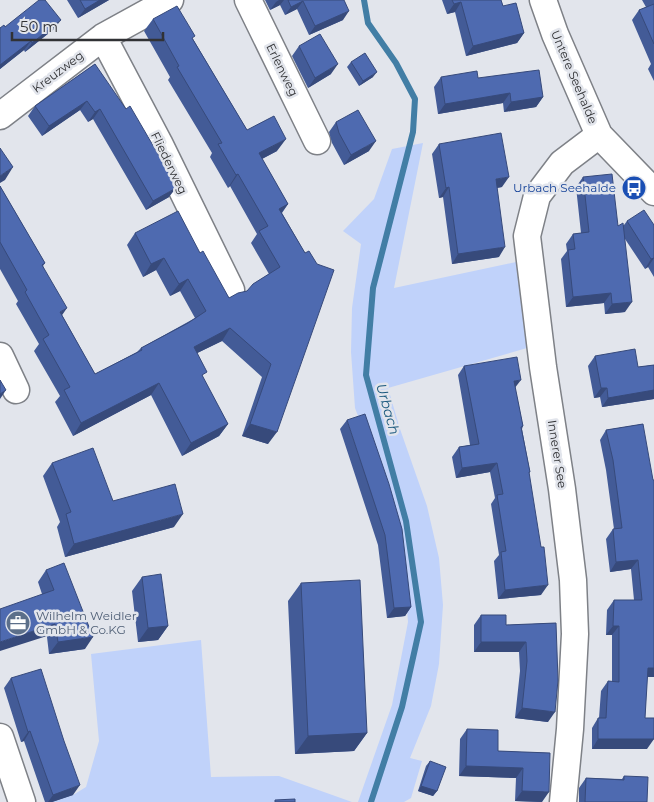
<svg xmlns="http://www.w3.org/2000/svg" width="654" height="802" font-family="Montserrat,sans-serif">
<style>
.green{fill:#c0d2fa}
.lines{fill:none;stroke-linecap:round;stroke-linejoin:round}
.stream{stroke:#427ea5;stroke-width:6}
.minor-casing{stroke:#7e8187;stroke-width:29}
.minor{stroke:#fff;stroke-width:26}
.wall{fill:#435b97}
.shaded-wall{fill:#374a7b}
.building{fill:#4e6ab0;stroke:#374a7b}
.labels{text-anchor:middle;stroke-width:5;stroke-linejoin:round;paint-order:stroke}
.street-label{font-size:12px;fill:#313235;stroke:#e2e5ec}
.transit-label{font-size:12px;fill:#164399;stroke:#e2e5ec;text-anchor:end}
.service-label{font-size:12px;fill:#4e5e75;stroke:#e2e5ec;text-anchor:start}
.water-label{font-size:14px;font-style:italic;fill:#19587d;stroke:#e2e5ec}
</style>
<rect width="100%" height="100%" fill="#e2e5ec"/>
<path class="green" d="M423 143 394 288 516 262 527 348 388 388 400 429 427 506 439 558 443 605 439 664 431 706 410 758 422 761 411 798 404 802H358L392 705 408 622 405 583 386 491 355 408 351 352 352 308 361 244 343 231 374 199 392 149Z
M201 640 211 777 279 776 352 802H52L73 795 86 787 99 741 91 654Z"/>
<g class="lines">
<path class="stream" d="M364 0 368 23 396 63 415 99 413 132 373 288 366 375 406 521 421 622 402 707 371 802"/>
<defs>
<path id="minor" d="M248 0 317 141
M543 0 555 34 599 135 654 192
M103 37 159 143 231 290
M0 116 103 37 170 0
M0 356 16 390
M0 737 22 802
M563 802 570 729 575 634 573 580 562 489 543 367 527 236 537 196 562 163 599 135"/>
</defs>
<use href="#minor" class="minor-casing"/>
<use href="#minor" class="minor"/>
</g>
<path class="wall" d="M67 0H109L78 18Z
M265 0H344L343 20 309 35 297 9 285 15 280 5 270 10Z
M442 0H501L503 6 524 33 517 43 466 56 455 12 447 14Z
M642 0H654V81L648 69 651 64 632 20 639 10 646 7Z
M153 19 193 39 247 130 277 151 262 159 288 204 282 213 305 253 268 444 242 436 262 377 222 341 197 353 203 378 228 424 219 436 182 456 151 395 73 436 55 402 60 396 34 351 39 344 16 304 18 301 0 269V186L45 263 43 266 62 315 95 374 137 352 141 348 195 318 180 291 170 296 156 270 143 277 127 245 135 233 200 253 229 298 247 291 269 274 251 243 257 234 230 186 228 188 210 157 212 153 168 80 170 77 144 31Z
M5 27 54 29 25 52 24 50 0 69V28Z
M299 46 331 74 308 88 292 56Z
M351 62 373 77 359 86 347 67Z
M95 64 169 197 146 210 93 119 88 122 80 110 42 136 28 116 35 106Z
M441 77 478 78 543 97 536 107 504 112 503 103 438 114 434 87Z
M336 122 369 151 344 165 332 143 329 132Z
M439 144 502 187 497 188 499 257 452 264 443 197 439 198 432 154Z
M583 177 618 226 624 225 627 221 654 225V277L648 267 645 269 625 239V312L605 314 604 303 566 307 561 259 567 251 566 244 573 234 581 233 576 187Z
M595 356 638 367 654 365V399L602 407 600 397 594 398 588 366Z
M464 366 515 387 523 426 522 429 530 472 529 473 541 595 498 599 494 561 499 555 491 504 495 498 490 472 456 478 452 457 459 447 470 445 458 375Z
M347 420 411 607 405 616 387 618 378 545 340 429Z
M643 424 647 677 645 718 647 749H592V728L598 718H599L601 691 608 681 612 682V635H606L607 610 614 600H634L631 569 610 572 606 539 613 529H614L606 470 600 440 606 430Z
M52 463 113 501 174 527 65 557 57 527 60 522 43 476Z
M46 570 85 649 49 654 42 594 38 582Z
M142 577 168 626 158 640 138 642 132 591Z
M301 583 367 733 354 751 295 754 288 601Z
M481 615 506 625 556 623 548 722 515 718 520 671 519 652H474V625Z
M11 678 73 795 52 802H45L24 741 21 742 4 688Z
M467 729 498 751 550 753 542 802 515 801 516 778 459 776 460 739Z
M430 761 437 791 433 796 418 791 426 766Z
M624 776 647 802H579V788L586 778 622 779Z"/>
<path class="shaded-wall" d="M100 0H109L78 18 85 9Z
M279 0H284L280 5 270 10 276 2Z
M303 1 297 9 285 15 291 7Z
M461 2 455 12 447 14 454 4Z
M349 11 343 20 309 35 315 26Z
M61 20 54 29 25 52 32 43Z
M524 33 517 43 466 56 473 46Z
M31 41 24 50 0 69V65Z
M338 64 331 74 308 88 315 78Z
M377 72 373 77 359 86 363 81Z
M510 93 503 103 438 114 445 104Z
M543 97 536 107 504 112 511 102Z
M87 101 80 110 42 136 49 126Z
M100 109 93 119 88 122 95 112Z
M286 139 277 151 250 165 259 153Z
M376 141 369 151 344 165 351 155Z
M13 167 5 180 0 183V176Z
M238 174 230 186 228 188 236 175Z
M509 177 502 187 489 189 496 179Z
M449 187 443 197 439 198 446 188Z
M176 188 169 197 146 210 153 201Z
M288 204 279 216V209Z
M505 247 499 257 452 264 458 254Z
M164 258 156 270 143 277 151 264Z
M654 258 648 267 645 269 651 259Z
M188 279 180 291 170 296 179 284Z
M611 293 604 303 566 307 573 297Z
M632 302 625 312 605 314 612 304Z
M67 308 58 321 60 312Z
M230 328 222 341 185 359 194 347Z
M521 380 514 389V381Z
M159 383 151 395 73 436 81 423Z
M601 388H607L600 397 594 398Z
M6 390 0 399V394Z
M654 390V399L602 407 608 398Z
M228 424 219 436 182 456 191 443Z
M250 424 277 432 268 444 242 436Z
M497 463 490 472 456 478 462 468Z
M183 514 174 527 65 557 74 544Z
M638 560 631 569 610 572 616 562Z
M548 585 541 595 498 599 505 590Z
M411 607 405 616 387 618 394 608Z
M55 624 47 636 0 651V642Z
M168 626 158 640 138 642 148 628Z
M613 626H619L612 635H606Z
M93 637 85 649 49 654 58 642Z
M481 642H526L519 652H474Z
M648 668H654V677H641Z
M522 708 555 712 548 722 515 718Z
M30 731 24 741 21 742 28 732Z
M367 733 354 751 295 754 308 736Z
M598 739H654L647 749H592Z
M466 766 523 768 516 778 459 776Z
M80 785 73 795 52 802H48L53 795Z
M421 786 437 791 433 796 418 791Z
M522 791 549 792 542 802 515 801Z"/>
<path class="building" d="M39 0H45L61 20 32 43 31 41 0 65V28L4 25 5 27Z
M80 0H100L85 9Z
M288 0H344L349 11 315 26 303 1 291 7Z
M452 0H501L503 6 516 3 524 33 473 46 461 2 454 4Z
M654 4V44L639 10Z
M177 6 195 36 192 38 247 130 274 116 286 139 259 153 288 204 279 209 305 253 309 251 317 264 334 270 277 432 250 424 271 364 230 328 194 347 207 372 202 375 228 424 191 443 159 383 81 423 64 390 70 387 43 339 49 335 25 292 27 290 0 242V186L45 263 42 265 67 308 60 312 95 374 142 350 141 348 188 323 206 311 188 279 179 284 164 258 151 264 135 233 178 211 200 253 203 251 229 298 238 293 247 291 253 284 280 267 259 231 268 226 238 174 236 175 218 144 222 143 177 67 179 66 153 19Z
M320 34 338 64 315 78 299 46Z
M365 53 377 72 363 81 351 62Z
M95 64 126 109 130 106 165 166 176 188 153 201 100 109 95 112 87 101 49 126 35 106Z
M539 70 543 97 511 102 510 93 445 104 441 77 477 71 478 78Z
M358 110 376 141 351 155 339 133 336 122Z
M501 133 509 177 496 179 505 247 458 254 449 187 446 188 439 144Z
M0 148 13 167 0 176Z
M612 174 618 226 623 223 632 302 612 304 611 293 573 297 568 250 575 249 573 234 589 232 583 177Z
M644 210 654 225V258L651 259 627 221Z
M635 349 638 367 654 365V390L608 398 607 388H601L595 356Z
M517 357 521 380 514 381 523 426 521 427 530 472H529L541 547H544L548 585 505 590 501 552 506 551 497 495 503 494 497 463 462 468 459 447 479 444 464 366Z
M0 380 6 390 0 394Z
M365 414 389 484 402 529 411 607 394 608 385 535 347 420Z
M643 424 653 480H654V668H648L645 718H654V739H598V718H606L608 681 619 682V626H613L614 600H642L638 560 616 562 613 529 622 528 613 460 606 430Z
M93 448 113 501 175 484 183 514 74 544 66 514 71 512 52 463Z
M64 563 93 637 58 642 55 624 0 642V609L54 590 46 570Z
M161 574 168 626 148 628 142 577Z
M360 580 367 733 308 736 301 583Z
M481 615H506V625L556 623 558 680 555 712 522 708 527 661 526 642H481Z
M41 669 64 741 80 785 53 795 30 731 28 732 11 678Z
M467 729 498 730V751L550 753 549 792 522 791 523 768 466 766Z
M430 761 446 767 437 791 421 786Z
M624 776 648 777 647 802H585L586 778 624 780Z
M295 799V802H275V800Z"/>
<defs>
<symbol id="bus-disc" viewBox="-11 -11 22 22"><circle r="9.5" fill="#1a4fb4" stroke="#e2e5ec"/><path d="M-5-6H5V4H4V6H2V4H-2V6H-4V4H-5ZM-3.5-4V0h7V-4ZM-3.5 1.2v1.5H-2V1.2ZM2 1.2v1.5H3.5V1.2Z" fill="#fff"/></symbol>
<symbol id="office-disc" viewBox="-11 -11 22 22"><circle r="9.5" fill="#5c6f8a" stroke="#e2e5ec"/><path d="M-6-3h4V-5.5h4V-3h4V5H-6ZM-1-4.5V-3h2v-1.5ZM-6 0V1H6V0Z" fill="#fff"/></symbol>
</defs>
<g fill-rule="evenodd">
<use href="#bus-disc" x="620" y="174" width="28" height="28"/>
<use href="#office-disc" x="4" y="609" width="28" height="28"/>
</g>
<g class="labels">
<g class="street-label">
<text transform="translate(282 70) rotate(64)" y="4">Erlenweg</text>
<text transform="translate(58 72) rotate(-37)" y="4">Kreuzweg</text>
<text transform="translate(574 77) rotate(67)" y="4">Untere Seehalde</text>
<text transform="translate(169 163) rotate(64)" y="4">Fliederweg</text>
<text transform="translate(557 454) rotate(81)" y="4">Innerer See</text>
</g>
<g class="transit-label">
<text x="616" y="192">Urbach Seehalde</text>
</g>
<g class="service-label">
<text x="36" y="620">Wilhelm Weidler<tspan x="36" dy="14">GmbH &amp; Co.KG</tspan></text>
</g>
<g class="water-label">
<text transform="translate(388 409) rotate(74)" y="5">Urbach</text>
</g>
</g>
<path d="M12 32v8h151v-8" fill="none" stroke="#313235" stroke-width="2.5"/>
<text x="20" y="32" font-size="15" fill="#313235" stroke="#e2e5ec" stroke-width="4" paint-order="stroke">50 m</text>
</svg>
